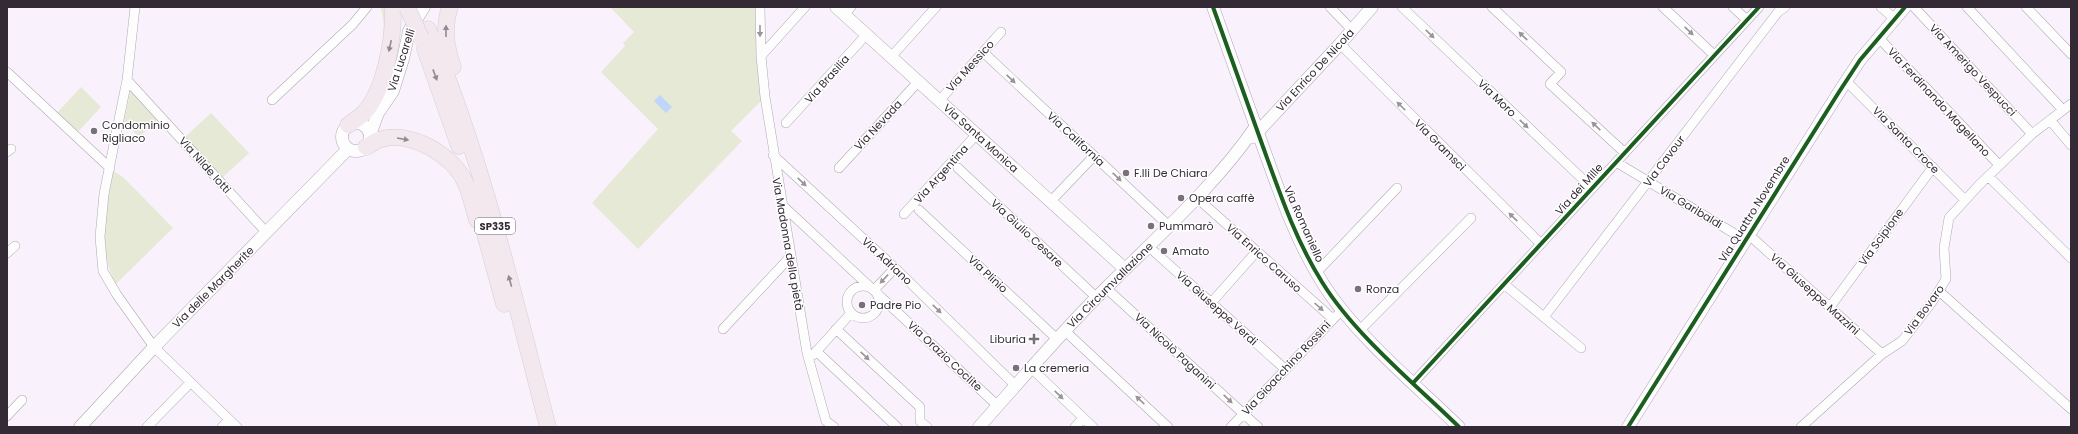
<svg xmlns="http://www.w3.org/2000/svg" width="2078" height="434" font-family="Poppins,sans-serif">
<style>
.green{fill:#e7e9d7}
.water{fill:#bed6fc}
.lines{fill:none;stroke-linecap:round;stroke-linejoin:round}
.street-casing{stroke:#afa7b1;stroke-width:10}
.secondary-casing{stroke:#afa7b1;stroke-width:13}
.highway-casing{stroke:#d4d0d5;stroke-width:17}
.street{stroke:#fefdfe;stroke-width:9}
.secondary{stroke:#fefdfe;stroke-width:12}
.highway{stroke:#f3e8ed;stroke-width:16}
.highway-bridge-casing{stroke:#d4d0d5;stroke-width:17;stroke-linecap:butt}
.highway-bridge{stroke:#f3e8ed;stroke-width:16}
.cycleway-casing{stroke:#fff;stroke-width:6}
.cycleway{stroke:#1b5e20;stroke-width:4}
.oneway{fill:#938991}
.oneway2{fill:#98949a}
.poi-dot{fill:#78707a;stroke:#fff;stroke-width:1.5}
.labels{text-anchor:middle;stroke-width:3;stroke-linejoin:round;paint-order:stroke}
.shield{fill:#fff;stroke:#706a72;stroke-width:1}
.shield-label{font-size:10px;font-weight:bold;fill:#332a35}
.street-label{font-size:11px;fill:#332a35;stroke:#fff}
.poi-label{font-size:11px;fill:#332a35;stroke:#fff;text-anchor:start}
</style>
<rect width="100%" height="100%" fill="#f9f1fb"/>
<path class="green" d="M380 7H389L386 46 374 79C379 58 389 28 380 7Z
M610 7H757L761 101 731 131 742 141 638 249 592 203 658 129 601 72 625 46 623 43 634 32Z
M81 87 101 107 77 133 56 114Z
M131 88 159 119 139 137 124 122Z
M211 113 249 153 222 178 185 137Z
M113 171 123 177 173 228 116 284C97 249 105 207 113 171Z"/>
<path class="water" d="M660 95 672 107 666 113 654 101Z"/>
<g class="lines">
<defs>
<path id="street" d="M135 7 127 80 104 194 100 237 103 271 117 295 154 347 237 427
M760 7 761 56 765 97 807 353 826 421 834 427
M1330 7 1352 30
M1402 7 1592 188
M1492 7 1561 72 1550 84 1625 153
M1663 7 1714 55
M1733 7 1747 20
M1881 7 1895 19
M1914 7 2032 134
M1967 7 2063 110
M2026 7 2071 54
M844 14 851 7
M1879 38 1999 165
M1340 44 1541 244
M983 52 1168 225
M761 56 805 7
M891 57 936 7
M7 72 110 168
M127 80 267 233
M1846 81 1965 200
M272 100 353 24 367 7
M939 101 1001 32
M2050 120 2071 145
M786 123 867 34
M7 152 11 149
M773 155 895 268 1016 386
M1616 162 1745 240
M839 168 918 82
M958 168 1096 297
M1988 176 2071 258
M1196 197 1333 319
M1050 202 1094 156
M781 204 998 406
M919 210 1057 339
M904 214 977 134
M1748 234 1882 354
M1148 246 1285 369
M7 253 15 246
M1317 272 1397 188
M1504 284 1581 348
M847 302a16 16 0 1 1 32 0a16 16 0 1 1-32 0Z
M1106 288 1258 427
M874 290 895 268
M1939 291 2071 409
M1211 303 1257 251
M1830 307 1933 167
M1544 317 1778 12 1785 7
M723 329 790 257
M836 329 920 407V421L927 427
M1361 329 1471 218
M1064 330 1168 427
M816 351 897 427
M813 355 851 313
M1031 368 1093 427
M1413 383 1759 7
M7 416 22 400
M147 427 190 383
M222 427 229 420
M1075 427 1083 418
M1231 427 1337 315
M1801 427 1882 354 1902 341 1932 302 1946 279 1944 248 1949 218 1979 185 2032 134 2071 104"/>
<path id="secondary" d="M836 7 1125 269
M1213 7C1229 53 1246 98 1262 144 1279 191 1295 239 1322 282 1354 334 1415 384 1459 427
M342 137a14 14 0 1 1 28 0a14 14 0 1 1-28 0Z
M370 135 378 113 393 91 403 59 409 31 424 7
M1253 137 1340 44 1372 7
M80 427 154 347 348 149
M979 427C1021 380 1061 332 1106 288 1156 238 1216 185 1256 126
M1628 427 1839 92 1860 60 1905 7"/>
<path id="highway" d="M450 7C443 28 446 47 453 67
M428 29C482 157 513 293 548 427
M425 49 459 146
M348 125C353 122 358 118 363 114 385 91 394 38 393 7
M366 147C370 145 375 141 379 140 409 129 453 155 465 182 471 194 473 208 477 220
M478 208 504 304"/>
</defs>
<use href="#street" class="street-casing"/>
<use href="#secondary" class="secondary-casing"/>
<use href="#highway" class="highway-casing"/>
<use href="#street" class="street"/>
<use href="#secondary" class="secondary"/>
<use href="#highway" class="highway"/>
<defs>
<path id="highway-bridge" d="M407 7 421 38"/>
</defs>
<use href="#highway-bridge" class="highway-bridge-casing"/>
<use href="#highway-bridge" class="highway-bridge"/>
<defs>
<path id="cycleway" d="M1213 7C1229 53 1246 98 1262 144 1279 191 1295 239 1322 282 1354 334 1415 384 1459 427
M1413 383 1759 7
M1628 427 1839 92 1860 60 1905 7"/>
</defs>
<use href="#cycleway" class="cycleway-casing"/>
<use href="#cycleway" class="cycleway"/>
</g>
<defs><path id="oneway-solid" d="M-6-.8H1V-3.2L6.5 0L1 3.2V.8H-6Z"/></defs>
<g class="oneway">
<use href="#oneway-solid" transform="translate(446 31) rotate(-90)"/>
<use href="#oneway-solid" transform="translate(390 46) rotate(102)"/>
<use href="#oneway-solid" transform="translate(435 75) rotate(70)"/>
<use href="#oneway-solid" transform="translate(403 139) rotate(10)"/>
<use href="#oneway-solid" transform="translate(510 281) rotate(-105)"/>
</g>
<g class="oneway2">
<use href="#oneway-solid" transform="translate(760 31) rotate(90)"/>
<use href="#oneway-solid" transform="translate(1689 31) rotate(43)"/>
<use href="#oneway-solid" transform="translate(1430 34) rotate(44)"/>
<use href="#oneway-solid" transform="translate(1523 36) rotate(-136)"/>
<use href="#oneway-solid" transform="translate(1011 79) rotate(43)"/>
<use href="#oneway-solid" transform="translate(1401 106) rotate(-135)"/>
<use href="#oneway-solid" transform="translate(1524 124) rotate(44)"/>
<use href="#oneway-solid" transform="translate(1596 126) rotate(-137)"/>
<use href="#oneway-solid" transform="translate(1117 177) rotate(43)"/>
<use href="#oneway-solid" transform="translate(802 182) rotate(43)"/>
<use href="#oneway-solid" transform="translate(1513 217) rotate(-136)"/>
<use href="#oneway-solid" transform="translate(884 279) rotate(133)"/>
<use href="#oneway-solid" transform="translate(1319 307) rotate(42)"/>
<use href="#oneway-solid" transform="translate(937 309) rotate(44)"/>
<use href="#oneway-solid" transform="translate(865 356) rotate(43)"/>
<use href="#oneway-solid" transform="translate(1059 395) rotate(44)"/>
<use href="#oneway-solid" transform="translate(1228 399) rotate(43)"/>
<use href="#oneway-solid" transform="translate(1140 400) rotate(-137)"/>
</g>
<g class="poi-dot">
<circle cx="94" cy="131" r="4"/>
<circle cx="1126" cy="173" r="4"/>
<circle cx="1181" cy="198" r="4"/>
<circle cx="1151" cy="226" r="4"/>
<circle cx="1164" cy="251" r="4"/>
<circle cx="1358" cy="289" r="4"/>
<circle cx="862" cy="305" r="4"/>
<path d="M1032 333h4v4h4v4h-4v4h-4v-4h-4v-4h4z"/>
<circle cx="1016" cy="368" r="4"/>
</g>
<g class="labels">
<rect class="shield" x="475" y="218" width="40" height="16" rx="3"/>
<g class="shield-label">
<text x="495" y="230">SP335</text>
</g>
<g class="street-label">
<text transform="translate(401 60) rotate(-72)" y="4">Via Lucarelli</text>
<text transform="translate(970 66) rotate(-48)" y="4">Via Messico</text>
<text transform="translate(1315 70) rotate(-47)" y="4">Via Enrico De Nicola</text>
<text transform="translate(1973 70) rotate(47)" y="4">Via Amerigo Vespucci</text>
<text transform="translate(827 79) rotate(-48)" y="4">Via Brasilia</text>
<text transform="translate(1497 98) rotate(44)" y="4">Via Moro</text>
<text transform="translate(1939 102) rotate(47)" y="4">Via Ferdinando Magellano</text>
<text transform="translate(878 125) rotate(-47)" y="4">Via Nevada</text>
<text transform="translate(981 138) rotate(42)" y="4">Via Santa Monica</text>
<text transform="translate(1076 139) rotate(43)" y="4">Via California</text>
<text transform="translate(1906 140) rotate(45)" y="4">Via Santa Croce</text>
<text transform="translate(1440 145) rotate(45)" y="4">Via Gramsci</text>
<text transform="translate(1664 161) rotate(-53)" y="4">Via Cavour</text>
<text transform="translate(205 165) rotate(48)" y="4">Via Nilde Iotti</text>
<text transform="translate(941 174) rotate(-48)" y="4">Via Argentina</text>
<text transform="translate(1579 189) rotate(-48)" y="4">Via dei Mille</text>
<text transform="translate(1691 207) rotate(31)" y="4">Via Garibaldi</text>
<text transform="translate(1754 209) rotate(-58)" y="4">Via Quattro Novembre</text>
<text transform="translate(1304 224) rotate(66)" y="4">Via Romaniello</text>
<text transform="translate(1027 233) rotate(43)" y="4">Via Giulio Cesare</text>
<text transform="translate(1881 237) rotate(-54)" y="4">Via Scipione</text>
<text transform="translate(788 244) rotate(80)" y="4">Via Madonna della pietà</text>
<text transform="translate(1264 258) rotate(42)" y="4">Via Enrico Caruso</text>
<text transform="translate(887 261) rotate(43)" y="4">Via Adriano</text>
<text transform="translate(988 274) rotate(43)" y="4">Via Plinio</text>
<text transform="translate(1110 285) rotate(-45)" y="4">Via Circumvallazione</text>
<text transform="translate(213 287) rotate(-45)" y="4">Via delle Margherite</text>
<text transform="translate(1815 294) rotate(42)" y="4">Via Giuseppe Mazzini</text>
<text transform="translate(1217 308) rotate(42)" y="4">Via Giuseppe Verdi</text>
<text transform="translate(1924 310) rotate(-54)" y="4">Via Bovaro</text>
<text transform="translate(1175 351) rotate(43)" y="4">Via Nicolò Paganini</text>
<text transform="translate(945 356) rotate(43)" y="4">Via Orazio Coclite</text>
<text transform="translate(1286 368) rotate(-47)" y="4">Via Gioacchino Rossini</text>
</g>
<g class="poi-label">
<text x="102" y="129">Condominio<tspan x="102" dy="13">Rigliaco</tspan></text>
<text x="1134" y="177">F.lli De Chiara</text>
<text x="1189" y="202">Opera caffè</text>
<text x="1159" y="230">Pummarò</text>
<text x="1172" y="255">Amato</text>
<text x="1366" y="293">Ronza</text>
<text x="870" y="309">Padre Pio</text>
<text x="1026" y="343" text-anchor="end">Liburia</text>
<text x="1024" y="372">La cremeria</text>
</g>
</g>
<rect width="2078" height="434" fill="none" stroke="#332a35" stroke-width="16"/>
</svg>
